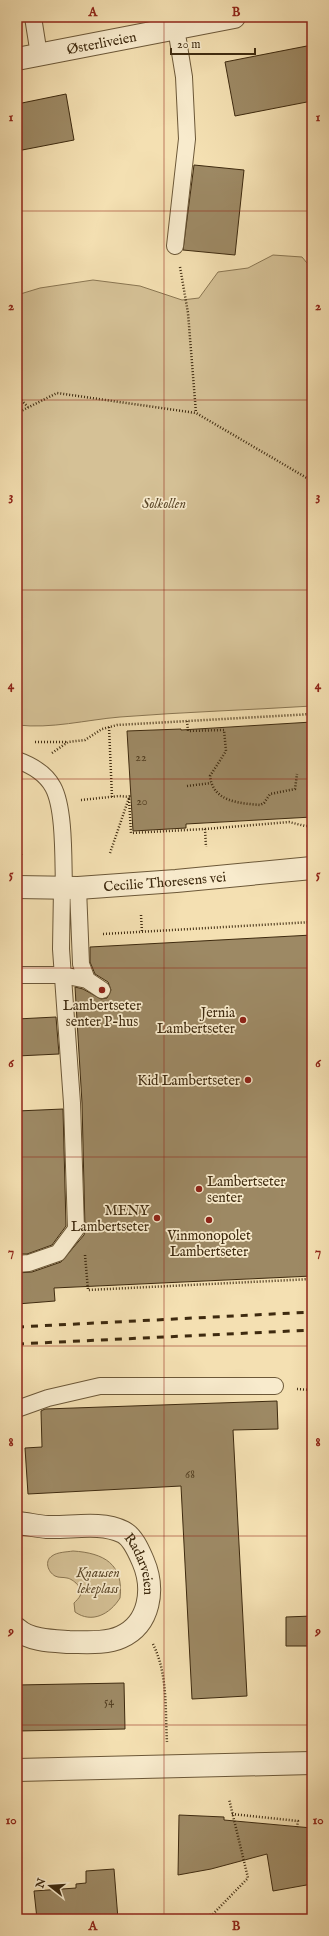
<svg xmlns="http://www.w3.org/2000/svg" width="329" height="1936" font-family="'IM FELL English',serif">
<style>
.green{fill:#d5c196;stroke:#8a7652}
.building{fill:#9d8964;stroke:#3e2a0f}
.lines{fill:none;stroke-linecap:round;stroke-linejoin:round}
.service-casing{stroke:#6c5838;stroke-width:18}
.minor-casing{stroke:#6c5838;stroke-width:24}
.tertiary-casing{stroke:#6c5838;stroke-width:24}
.path{stroke:#3e2a0f;stroke-width:2.5;stroke-dasharray:1 2;stroke-linecap:butt}
.service{stroke:#f8ebcd;stroke-width:16}
.minor{stroke:#f8ebcd;stroke-width:22}
.tertiary{stroke:#f8ebcd;stroke-width:22}
.rail{stroke:#3e2a0f;stroke-width:3;stroke-dasharray:7 7;stroke-linecap:butt}
.grid{fill:none;stroke:#8f2418;stroke-width:1;stroke-opacity:0.55}
.poi-dot{fill:#8f2418;stroke:#f8ebcd;stroke-width:1.5}
.labels{text-anchor:middle;stroke-width:3.5;stroke-linejoin:round;paint-order:stroke}
.number-label{font-size:12px;fill:#564224}
.street-label{font-size:14px;fill:#3e2a0f;stroke:#f8ebcd}
.park-label{font-size:14px;font-style:italic;fill:#5c482a;stroke:#f8ebcd}
.poi-label{font-size:14px;fill:#3e2a0f;stroke:#f8ebcd;text-anchor:end}
.neatline{fill:none;stroke:#8f2418;stroke-width:1.5}
.grid-label{font-size:13px;text-anchor:middle;font-weight:bold;fill:#8f2418}
</style>
<rect width="100%" height="100%" fill="#f4e0b2"/>
<filter id="stains"><feTurbulence type="fractalNoise" baseFrequency=".005" numOctaves="4"/><feColorMatrix values="0 0 0 0 .2 0 0 0 0 .09 0 0 0 0 .02 0 0 0 .5 -.17"/></filter>
<radialGradient id="worn" r=".72"><stop offset=".6" stop-color="#630" stop-opacity="0"/><stop offset="1" stop-color="#630" stop-opacity=".3"/></radialGradient>
<path class="green" d="M273 255 302 257 312 269V706C248 710 184 712 120 717 85 720 52 729 17 725V295L40 288 93 280 140 286 182 300 199 298 218 272 248 268Z
M73 1551C104 1553 124 1564 120 1598 110 1614 92 1624 75 1612L74 1603C76 1601 79 1598 80 1596 84 1588 73 1579 67 1578 63 1577 59 1578 55 1576 48 1572 44 1561 52 1556 57 1552 67 1552 73 1551Z"/>
<path class="building" d="M312 45V101L235 116 225 62Z
M66 94 74 140 17 151V104Z
M194 165 244 170 235 255 183 250Z
M312 722V817L186 824V828L133 831 127 731 181 729V730Z
M312 935V1276L54 1288 55 1301 17 1304V1273L32 1272 61 1262 84 1235 85 1229 82 1103 75 987 83 989 101 999 107 998 111 990 108 982 95 974 90 962V947Z
M56 1017 59 1054 17 1056V1019Z
M63 1109 66 1226 52 1245 27 1254H17V1111Z
M277 1401 278 1429 233 1430 247 1696 192 1699 181 1486 28 1494 25 1448 42 1447 41 1411 45 1409Z
M312 1616V1646H286V1617Z
M124 1683 125 1729 17 1731V1685Z
M179 1815 224 1817V1820L312 1828V1884L273 1891 267 1854 211 1869 178 1875Z
M114 1869 118 1919H37L34 1891 76 1888V1884L86 1883V1871Z"/>
<g class="lines">
<defs>
<path id="service" d="M33 17 39 55
M175 246 187 139 184 77 176 28
M17 760C31 765 46 774 53 787 65 809 63 862 64 888
M78 888 81 964 87 980
M17 975H62L87 980 102 990
M17 1264 29 1263 58 1253 76 1229 72 1103 61 949 62 888
M17 1409 48 1398 100 1386H275"/>
<g id="minor">
<path id="s1" d="M17 59 234 17"/>
<path id="s2" d="M17 1523C27 1524 37 1526 47 1527 71 1528 101 1521 123 1532 133 1537 139 1552 143 1561 155 1589 150 1624 121 1637 106 1644 85 1642 69 1642 53 1641 30 1641 17 1629"/>
<path d="M17 1770 312 1763"/>
</g>
<g id="tertiary">
<path id="s3" d="M17 887 78 888 176 881 312 868"/>
</g>
</defs>
<use href="#service" class="service-casing"/>
<use href="#minor" class="minor-casing"/>
<use href="#tertiary" class="tertiary-casing"/>
<path class="path" d="M180 267 188 313 196 413
M17 396 28 407
M17 413 57 393 196 413 312 481
M187 721 188 731 224 730 226 751 210 776C213 802 239 803 260 805L264 803 270 794 295 789 297 774
M109 727 112 797
M35 742H68
M52 753 68 742 85 740 102 729 117 725 312 714
M187 786 211 783
M129 799 131 833 205 829 206 847
M81 800 119 796 130 797
M205 829 289 822 305 826H312
M17 843 22 857
M110 853 130 795
M141 915 142 932
M103 934 312 922
M85 1255 88 1290 312 1279
M297 1389 312 1390
M153 1644C168 1674 165 1709 167 1742
M232 1814 298 1821 297 1827
M195 1919 207 1916
M207 1919V1916L213 1914 248 1878 229 1799"/>
<use href="#service" class="service"/>
<use href="#minor" class="minor"/>
<use href="#tertiary" class="tertiary"/>
<path class="rail" d="M17 1327 312 1312
M17 1344 312 1330"/>
</g>
<path class="grid" d="M164 17V1919M17 211H312M17 400H312M17 590H312M17 779H312M17 968H312M17 1157H312M17 1346H312M17 1536H312M17 1725H312"/>
<g class="poi-dot">
<circle cx="102" cy="990" r="4"/>
<circle cx="243" cy="1020" r="4"/>
<circle cx="248" cy="1080" r="4"/>
<circle cx="199" cy="1189" r="4"/>
<circle cx="157" cy="1218" r="4"/>
<circle cx="209" cy="1220" r="4"/>
</g>
<g class="labels">
<g class="number-label">
<text x="141" y="761">22</text>
<text x="142" y="805">20</text>
<text x="190" y="1478">68</text>
<text x="109" y="1705">54</text>
</g>
<g class="street-label">
<text dy="5" stroke="none"><textPath href="#s1" startOffset="86">Østerliveien</textPath></text>
<text dy="5" stroke="none"><textPath href="#s3" startOffset="148">Cecilie Thoresens vei</textPath></text>
<text dy="5" stroke="none"><textPath href="#s2" startOffset="145">Radarveien</textPath></text>
</g>
<g class="park-label">
<text x="164" y="508">Solkollen</text>
<text x="98" y="1577">Knausen<tspan x="98" dy="16">lekeplass</tspan></text>
</g>
<g class="poi-label">
<text x="102" y="1010" text-anchor="middle">Lambertseter<tspan x="102" dy="16">senter P-hus</tspan></text>
<text x="235" y="1017">Jernia<tspan x="235" dy="16">Lambertseter</tspan></text>
<text x="240" y="1085">Kid Lambertseter</text>
<text x="207" y="1186" text-anchor="start">Lambertseter<tspan x="207" dy="16">senter</tspan></text>
<text x="149" y="1215">MENY<tspan x="149" dy="16">Lambertseter</tspan></text>
<text x="209" y="1240" text-anchor="middle">Vinmonopolet<tspan x="209" dy="16">Lambertseter</tspan></text>
</g>
</g>
<rect width="329" height="1936" fill="none" stroke="#f4e0b2" stroke-width="44"/>
<g transform="translate(50 1886) rotate(287)" stroke="#f8ebcd" stroke-width="3" paint-order="stroke">
<path d="M0-3L7 15L0 10L-7 15Z" fill="#3e2a0f"/>
<text y="-6" font-size="11" font-weight="bold" text-anchor="middle" fill="#3e2a0f">N</text>
</g>
<path d="M171 48v6h84v-6" fill="none" stroke="#3e2a0f" stroke-width="2"/>
<text x="177" y="48" font-size="12" fill="#3e2a0f" stroke="#f8ebcd" stroke-width="3" paint-order="stroke">20 m</text>
<rect x="22" y="22" width="285" height="1892" class="neatline"/>
<g class="grid-label">
<text x="93" y="16">A</text>
<text x="236" y="16">B</text>
<text x="11" y="121">1</text>
<text x="318" y="121">1</text>
<text x="11" y="310">2</text>
<text x="318" y="310">2</text>
<text x="11" y="500">3</text>
<text x="318" y="500">3</text>
<text x="11" y="689">4</text>
<text x="318" y="689">4</text>
<text x="11" y="878">5</text>
<text x="318" y="878">5</text>
<text x="11" y="1067">6</text>
<text x="318" y="1067">6</text>
<text x="11" y="1256">7</text>
<text x="318" y="1256">7</text>
<text x="11" y="1446">8</text>
<text x="318" y="1446">8</text>
<text x="11" y="1635">9</text>
<text x="318" y="1635">9</text>
<text x="11" y="1824">10</text>
<text x="318" y="1824">10</text>
<text x="93" y="1930">A</text>
<text x="236" y="1930">B</text>
</g>
<rect width="100%" height="100%" filter="url(#stains)"/>
<rect width="100%" height="100%" fill="url(#worn)"/>
</svg>
